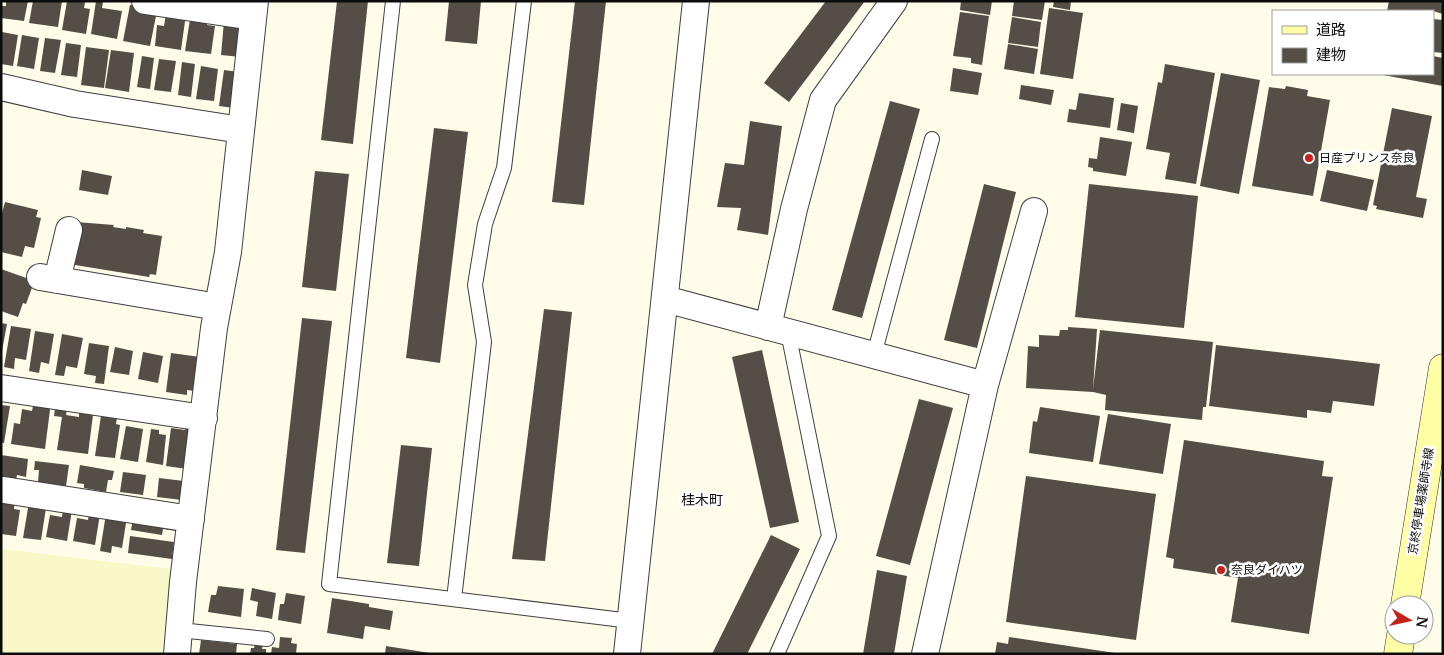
<svg xmlns="http://www.w3.org/2000/svg" width="1444" height="655" font-family="Merriweather,'Noto Sans JP',serif">
<style>
.farmland{fill:#f7f7c8}
.building{fill:#554e47}
.lines{fill:none;stroke-linecap:round;stroke-linejoin:round}
.lane-casing{stroke:#3f3f3f;stroke-width:16}
.street-casing{stroke:#3f3f3f;stroke-width:28}
.secondary-casing{stroke:#2e2e2e;stroke-width:29}
.lane{stroke:#fff;stroke-width:14}
.street{stroke:#fff;stroke-width:26}
.secondary{stroke:#fffea5;stroke-width:28}
.poi-dot{fill:#c62219;stroke:#fff;stroke-width:2}
.labels{text-anchor:middle;stroke-width:5;stroke-linejoin:round;paint-order:stroke}
.poi-label{font-size:12px;fill:#0c0c0c;stroke:#fff;text-anchor:start}
.street-label{font-size:12px;fill:#0c0c0c;stroke:#fff}
.neighbourhood-label{font-size:14px;fill:#0c0c0c;stroke:#fff}
</style>
<rect width="100%" height="100%" fill="#fffdea"/>
<path class="farmland" d="M1 549 171 569 162 654H1Z"/>
<path class="building" d="M6 1H28L24 21 1 18 2 6H6Z
M33 1H62L58 27 29 23Z
M67 1 85 2 84 8 90 9 86 34 62 30Z
M96 1 103 2 102 8 122 11 117 39 91 34Z
M337 1H368L353 144 321 140Z
M449 1H481L477 44 445 41Z
M575 1H606L584 205 552 202Z
M826 1H865L789 102 764 83Z
M961 1H992L990 15 960 10Z
M1014 1H1045L1042 20 1012 16Z
M1054 1H1071L1070 10 1053 7Z
M1389 1H1443V14L1433 11H1387Z
M130 5 139 6 150 15 156 16 150 46 123 41Z
M1049 8 1083 13 1073 79 1040 74Z
M960 12 989 16 982 65 971 63V58L953 56Z
M191 13 209 16 207 25 215 26 211 54 185 51Z
M166 14H186L181 50 155 46 157 25 164 26Z
M1012 17 1041 22 1038 47 1008 43Z
M1433 19 1443 20V53L1433 52Z
M224 21 242 22 241 57 221 55Z
M2 32 18 35 13 66 1 64Z
M22 35 39 38 34 69 17 66Z
M45 38 61 40 55 73 40 71Z
M66 43 81 45 77 77 61 75Z
M1008 44 1038 49 1034 74 1004 69Z
M86 47 109 50 104 88 81 85Z
M111 50 134 53 129 92 105 88Z
M142 56 154 58 150 89 137 87Z
M1433 56 1443 58V86L1383 75 1433 74Z
M159 59 176 61 171 92 154 90Z
M182 62 195 64 191 97 178 95Z
M1165 64 1215 73 1196 184 1165 179 1170 153 1146 149 1158 82 1162 83Z
M201 66 218 69 214 101 196 99Z
M953 68 982 73 978 95 950 91Z
M224 70 239 72 234 108 219 106Z
M1221 73 1260 80 1239 194 1200 186Z
M1021 85 1054 90 1051 105 1019 99Z
M1286 86 1308 90 1307 96 1330 100 1313 196 1252 186 1269 87 1285 89Z
M1079 93 1114 98 1110 128 1067 122 1069 109 1076 110Z
M890 101 920 109 862 318 832 310Z
M1121 103 1138 106 1134 133 1117 130Z
M1392 108 1432 116 1416 197 1427 199 1423 218 1376 209 1377 206 1373 205Z
M750 121 782 126 768 235 737 230 741 208 717 207 725 163 744 165Z
M434 128 468 132 440 363 406 358Z
M1100 137 1132 142 1126 176 1093 171V168L1088 167 1089 158 1097 159Z
M82 170 112 176 108 195 79 190Z
M1327 170 1374 180 1367 211 1320 201Z
M315 171 349 174 336 291 302 287Z
M984 184 1016 192 977 348 944 340Z
M1089 184 1198 196 1184 328 1075 317Z
M5 202 38 210 36 217 41 218 34 248 25 246 22 257 1 252V217Z
M76 222 114 225 113 227 126 229V227L144 230 143 233 162 236 156 275 150 274 149 277 75 265V263L71 262Z
M1 269 29 279 28 283 33 285 26 304 23 303 18 317 1 311Z
M544 309 572 312 545 561 512 559Z
M302 318 332 321 305 553 276 550Z
M1 323 7 324 2 351H1Z
M11 326 31 329 26 360 15 358 14 369 4 367Z
M1068 327 1097 329 1093 389 1100 330 1213 342 1206 407H1203L1202 420 1105 410 1106 395 1093 392 1026 388 1028 346 1039 347V335L1059 336 1060 330H1068Z
M35 331 54 334 49 364 41 362 39 373 29 371Z
M62 334 83 338 77 368 66 366 64 376 55 375Z
M89 343 109 346 104 384 95 383 96 376 84 374Z
M1216 345 1380 364 1374 406 1333 401 1331 413 1307 410V418L1209 406Z
M115 347 133 351 129 375 110 372Z
M762 350 799 522 770 528 732 357Z
M143 352 163 356 158 383 138 379Z
M171 353 200 357 195 391 187 390V395L166 392Z
M919 399 953 408 910 565 876 556Z
M51 402 45 449 11 444 14 423 20 424 22 409 32 411 33 406Z
M56 402 68 404 66 415 79 417V413L93 415 88 454 57 450 62 417 54 416Z
M1 405 10 406 4 443H1Z
M1040 407 1100 416 1093 462 1029 453 1033 421 1037 422Z
M102 409 118 411 116 424 120 425 115 458 95 456Z
M1108 414 1171 424 1163 474 1099 464Z
M186 421 193 422 187 469 166 466 171 428 185 430Z
M126 426 143 429 138 462 120 459Z
M151 429 159 430V434L166 435 163 465 146 462Z
M1184 440 1324 461 1322 476 1333 477 1309 634 1231 622 1238 578 1173 568 1174 559 1166 557Z
M401 445 432 448 419 566 387 563Z
M1 455 28 459 26 477 17 475 16 480 1 478Z
M35 461 69 465 66 486 38 482 39 470H34Z
M80 465 114 471 112 480H108L106 492 84 488V484L77 483Z
M123 472 146 475 143 495 120 492Z
M1026 476 1156 494 1136 640 1006 622Z
M159 478 184 481 182 500 157 497Z
M2 498 15 500 14 509 20 510 16 536 1 534Z
M29 502 46 508 41 540 23 538Z
M63 508 72 510 67 541 46 537 50 515 62 517Z
M89 513 100 514 95 545 73 541 77 518 88 520Z
M106 514 127 517 122 548 112 546 111 553 100 551Z
M133 518 177 524 176 531 163 529 162 535 131 530Z
M771 535 800 549 747 654H712Z
M130 536 174 542 172 559 128 553Z
M877 570 907 576 894 654H863Z
M218 586 244 589 241 617 208 612 211 595H216Z
M252 588 276 593 272 619 256 616 258 602 250 600Z
M286 593 305 596 301 624 278 620 280 604H284Z
M332 598 369 604V607L393 611 390 630 365 626 363 639 327 633Z
M280 637 292 638 291 643 297 644 296 654H271L272 647 279 648Z
M1009 637 1115 653V654H995L997 642 1008 644Z
M201 640 237 644 236 654H199Z
M255 644 263 645 262 649H266V654H250L251 648H254Z
M386 646 430 653V654H385Z"/>
<g class="lines">
<defs>
<path id="lane" d="M393 1 329 584 631 621
M874 355 932 139
M454 599 484 342 475 285 485 224 504 168 524 1
M179 630 267 639
M777 654 829 536 788 332"/>
<path id="street" d="M145 1 253 17
M1 87 75 104 241 130
M40 277 218 307
M57 280 69 230
M665 299 985 385 925 654
M768 327 794 209 823 100 894 1
M985 385 1034 211
M1 388 204 418
M4 490 191 519
M177 654 183 582 214 328 228 252 255 1
M627 654 696 1"/>
<path id="secondary" d="M1405 605 1443 368
M1398 654 1401 635"/>
</defs>
<use href="#lane" class="lane-casing"/>
<use href="#street" class="street-casing"/>
<use href="#secondary" class="secondary-casing"/>
<use href="#lane" class="lane"/>
<use href="#street" class="street"/>
<use href="#secondary" class="secondary"/>
</g>
<g class="poi-dot">
<circle cx="1309" cy="158" r="5"/>
<circle cx="1221" cy="570" r="5"/>
</g>
<g class="labels">
<g class="poi-label">
<text x="1319" y="162">日産プリンス奈良</text>
<text x="1231" y="574">奈良ダイハツ</text>
</g>
<g class="street-label">
<text transform="translate(1421 501) rotate(-81)" y="4">京終停車場薬師寺線</text>
</g>
<g class="neighbourhood-label">
<text x="702" y="505">桂木町</text>
</g>
</g>
<rect width="1444" height="655" fill="none" stroke="#0c0c0c" stroke-width="5"/>
<rect x="1272" y="10" width="162" height="65" fill="#ffffff" stroke="#9e9e9e"/>
<rect x="1282" y="26" width="25" height="8" fill="#fffea5" stroke="#9e9e9e"/>
<text x="1316" y="35" font-size="15" fill="#0c0c0c">道路</text>
<rect x="1282" y="48" width="25" height="15" fill="#554e47" stroke="#9e9e9e"/>
<text x="1316" y="60" font-size="15" fill="#0c0c0c">建物</text>
<g transform="translate(1409 620) rotate(99)"><circle r="24" fill="#ffffff" stroke="#9e9e9e"/>
<path d="M0-4L9 19L0 12L-9 19Z" fill="#c62219"/>
<text y="-8" font-size="14" font-weight="bold" text-anchor="middle" fill="#0c0c0c">N</text>
</g>
</svg>
